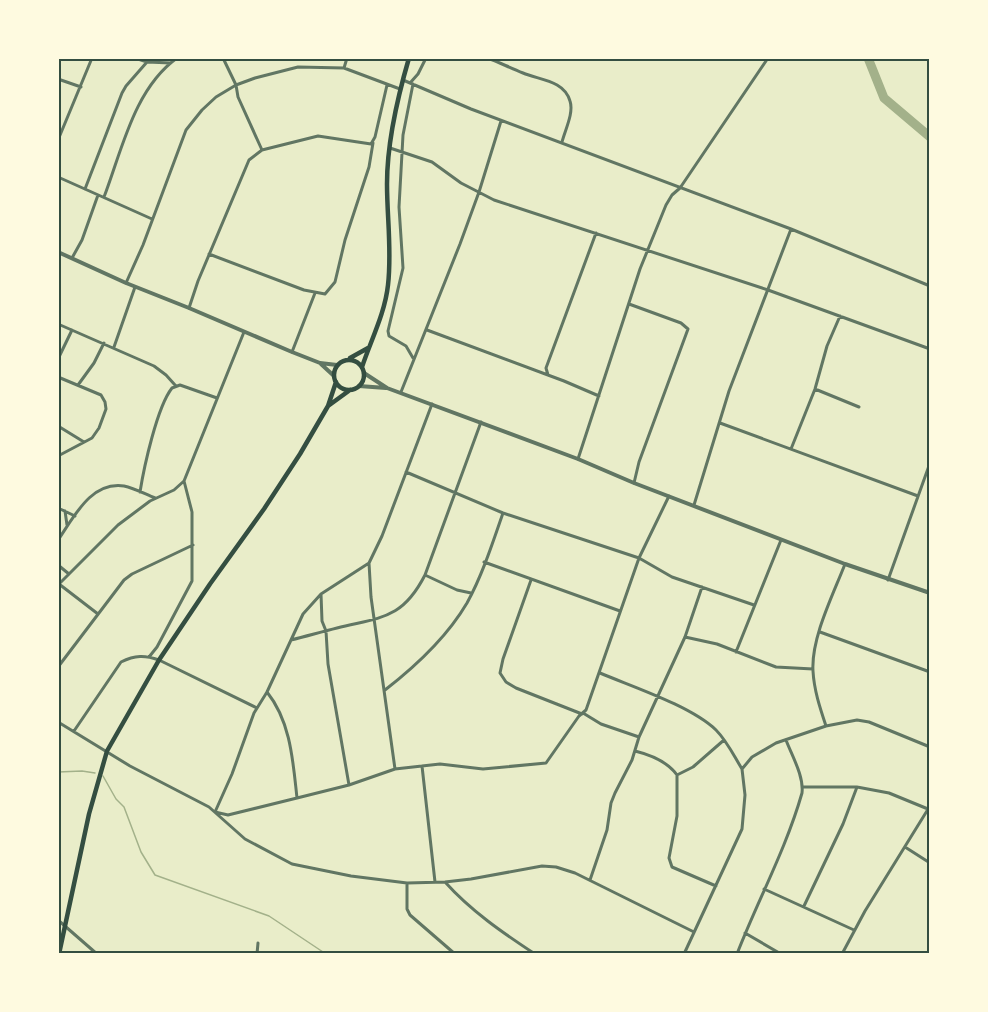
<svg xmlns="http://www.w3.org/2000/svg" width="988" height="1012" font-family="'DejaVu Sans',sans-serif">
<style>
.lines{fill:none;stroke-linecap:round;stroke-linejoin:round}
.stream{stroke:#a3b18a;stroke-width:1.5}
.river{stroke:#a3b18a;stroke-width:9}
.minor{stroke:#617663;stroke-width:3}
.tertiary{stroke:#617663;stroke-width:4}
.primary{stroke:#344e41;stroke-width:4.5}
.neatline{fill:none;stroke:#344e41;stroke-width:2}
</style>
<rect width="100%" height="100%" fill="#e9edc9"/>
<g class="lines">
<path class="stream" d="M58 772 82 771 95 773
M103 776 116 799 124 807 141 852 155 875 269 916 326 954"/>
<path class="river" d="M868 58 884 98 930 137"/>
<path class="minor" d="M135 58 147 62 171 63
M223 58 236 85 238 97 262 150
M488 58C500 63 511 68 523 73 539 80 564 80 570 101 574 113 565 130 562 142
M344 68 347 58
M58 79 81 87
M403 80 471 109 791 229 930 286
M410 83 418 74 426 58
M58 140 92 58
M390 148 432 162 461 183 494 200 768 290 930 349
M58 177 152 219
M85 189 122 93 126 86 147 62
M104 197C122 150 134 89 177 58
M209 254 304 290 325 294 335 282 345 240 369 167 373 143
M72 258 82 240 98 195
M126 283 143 245 186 130 202 110 216 97 236 85 255 78 298 67 344 68 400 89
M629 304 681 323 688 329 639 462 634 483
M189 308 198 281 249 160 262 150 318 136 371 144 375 137 387 85
M58 324 154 366 166 375 175 385
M427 330 564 381 599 396
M114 347 135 287
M292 352 315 293
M413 358 406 346 389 336 388 331 403 268 399 207 403 135 413 84
M58 359 72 330
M548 375 546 368 596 233
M58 377 101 395 105 402 106 409 99 428 92 438 58 456
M78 385 94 363 104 343
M815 389 859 407
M401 392 460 244 479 192 501 121
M720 423 918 496
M58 426 84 442
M791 449 815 389 827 346 840 316
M578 459 640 269 666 205 672 195 680 188 768 58
M406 472 503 513 639 558 672 577 754 605
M140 492C144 467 157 407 172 388L180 385 217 398
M694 505 729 391 791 229
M58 508 75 516
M65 511 67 525
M58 540C74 517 91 481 124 486 134 488 145 494 155 498
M484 562 620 611
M369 563 321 594 303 614 267 692 254 713 232 774 215 812 228 815 297 798 349 785 395 769 440 764 483 769 546 763 579 716 586 710 639 558 669 496
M58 565 69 574
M425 575 457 590 471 593
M531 580 503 659 500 673 506 682 516 688 582 714
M888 580 930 463
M59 584 98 614
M58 585 118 525 150 501 174 490 184 481 244 332
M321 594 322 621 326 631 328 664 349 785
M820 632 930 672
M685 637 717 644 776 667 813 669
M291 640C307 636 321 632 337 628 380 617 402 620 425 575L481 422
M736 652 781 540
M149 657 157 647 192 581V512L184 481
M58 667 124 580 132 574 193 545
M600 673C633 687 691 706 716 730 727 741 734 756 742 769
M385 690C416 666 447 637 467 603 482 576 493 542 503 513
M267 692C291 722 293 762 297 798
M583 713 601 724 639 737
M58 722 130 766 209 807 245 839 292 864 351 876 407 883 445 882 471 879 542 866 556 867 575 873 694 932
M826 726C820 708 814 690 813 671 811 638 833 595 845 564
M74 731 121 662C135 655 145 655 159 660L257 708
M635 751C651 755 667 761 677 775V816L669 858 672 867 716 886
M422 766 435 882
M395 769 371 597 369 563 382 536 432 404
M677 775 693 767 724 740
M802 787H857L889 793 928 809
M905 847 930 863
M590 880 607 830 611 803 615 793 632 760 639 737 685 637 702 587
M445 882C471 911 503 933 535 954
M407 883V909L410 915 455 954
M764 889 854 930
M804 906 843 824 857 787
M58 920 97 954
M745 933 781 954
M257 954 258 943
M684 954 742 829 745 795 742 769 752 757 776 743 826 726 857 720 869 722 930 747
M737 954C758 900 786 849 802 793 804 776 792 756 786 740
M842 954 865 911 930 806"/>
<path class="tertiary" d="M58 252 126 283 189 308 292 352 320 363 337 365
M321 364 334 376
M364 373 387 388 578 459 634 483 845 564 930 593
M359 386 386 388"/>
<path class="primary" d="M350 358 368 348
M334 375a15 15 0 1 1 30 0a15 15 0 1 1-30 0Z
M362 367C371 340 385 313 388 285 392 251 387 218 387 184 387 142 397 99 409 58
M328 406 350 390
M59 954 89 814 107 751 159 660 210 584 264 509 300 454 328 406 336 382"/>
</g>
<rect width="988" height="1012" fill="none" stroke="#fefae0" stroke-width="120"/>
<rect x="60" y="60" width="868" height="892" class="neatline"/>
</svg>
